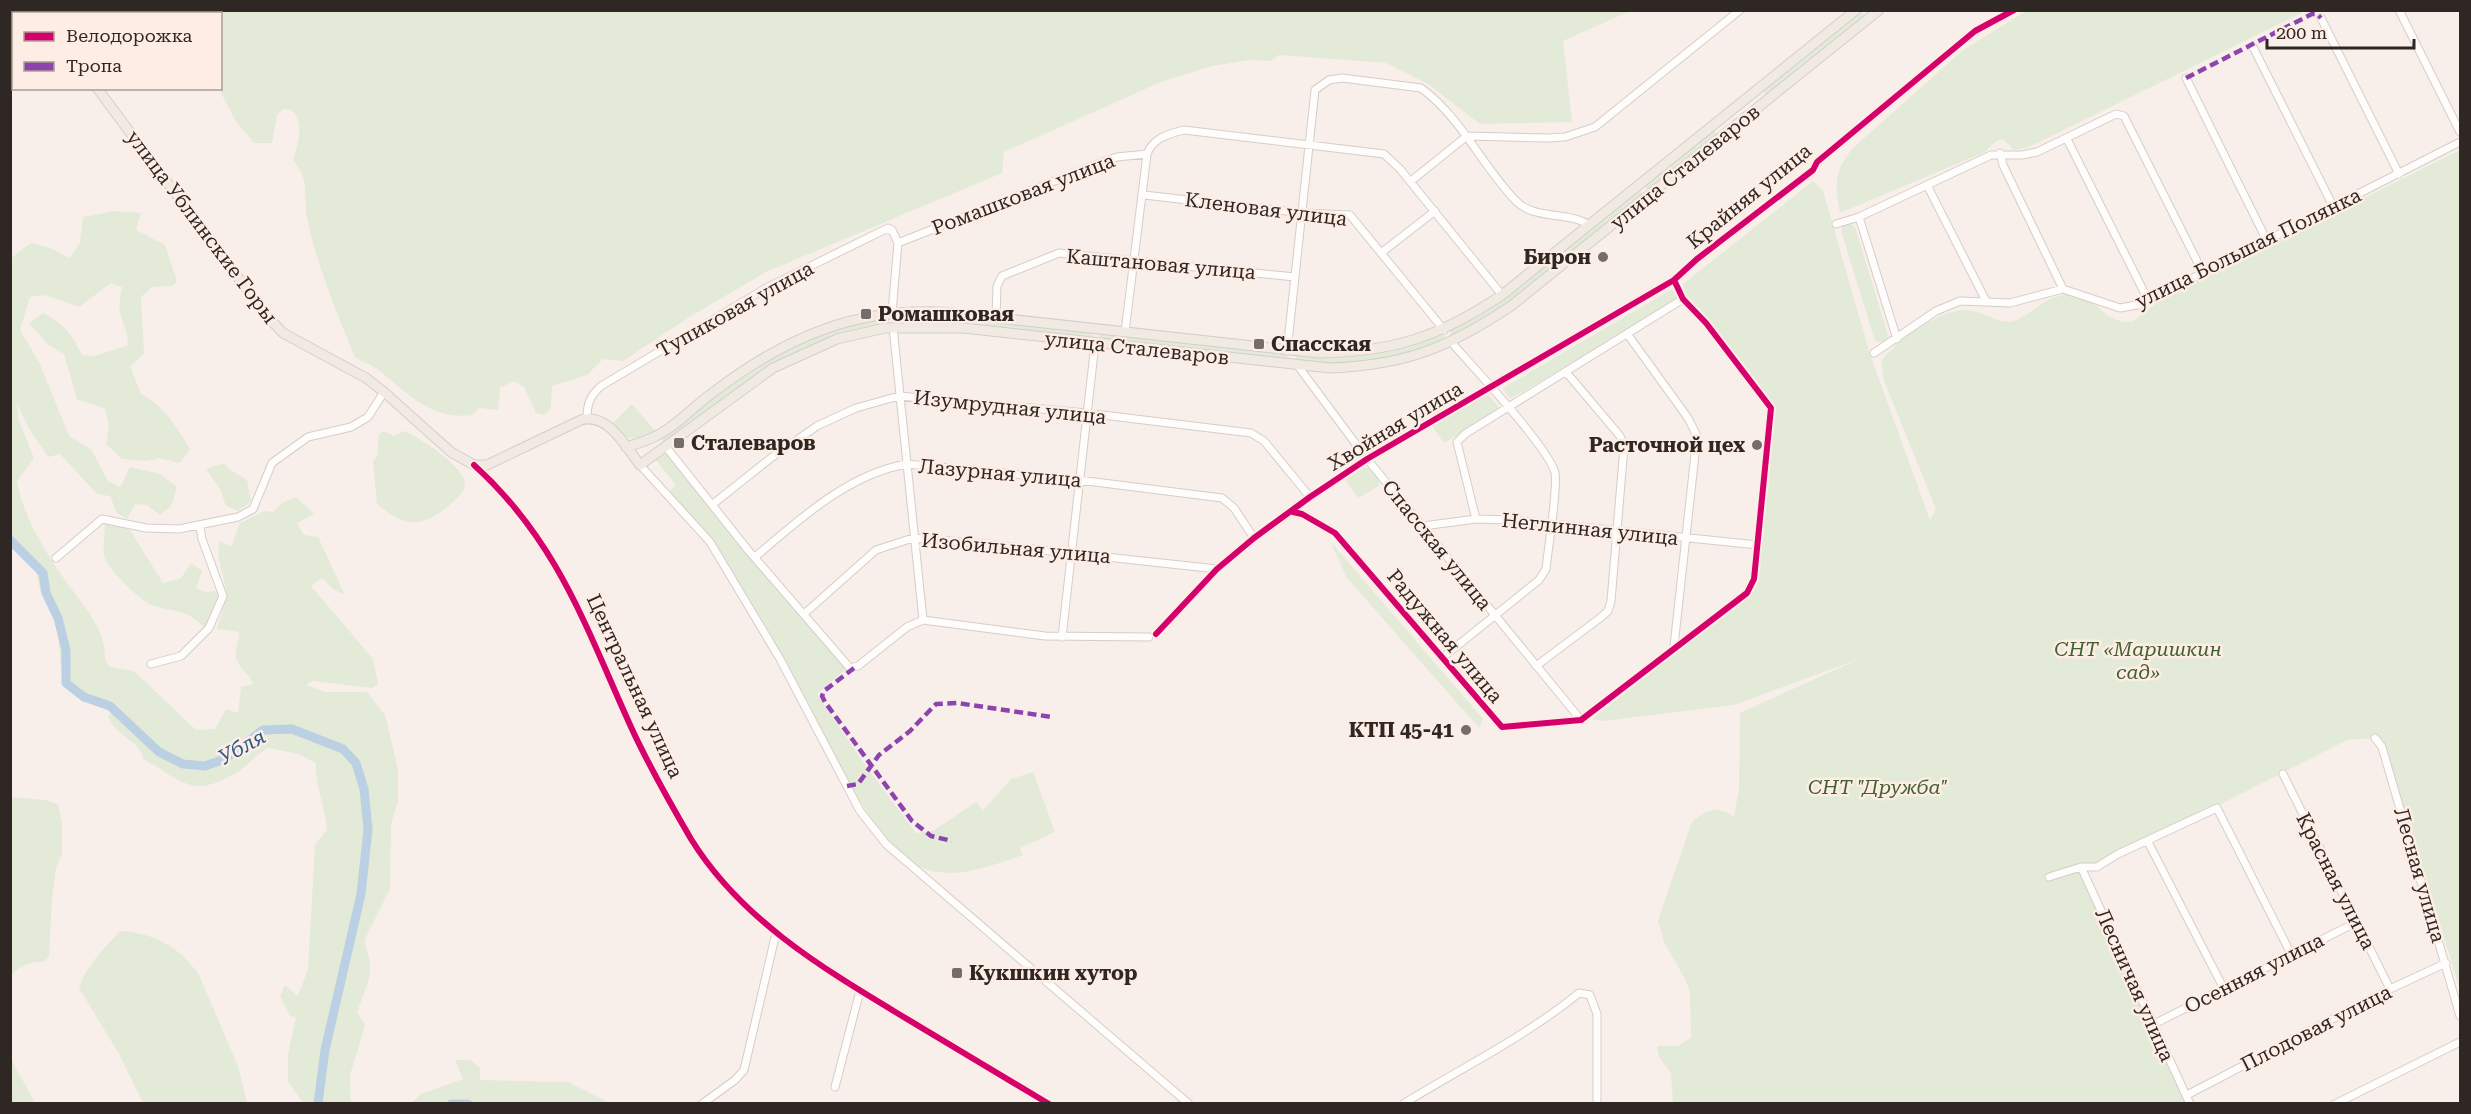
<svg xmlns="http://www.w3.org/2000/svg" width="2471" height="1114" font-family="'Roboto Serif',serif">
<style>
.green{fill:#e3ead8}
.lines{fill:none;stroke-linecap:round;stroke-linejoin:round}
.river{stroke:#bcd0e3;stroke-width:9}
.minor-casing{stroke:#d5cdc9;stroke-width:9}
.major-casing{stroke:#d3cecc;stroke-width:11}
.minor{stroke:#fefdfc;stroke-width:7}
.major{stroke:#f0eae2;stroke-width:9}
.quiet{stroke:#8e44ad;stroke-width:4.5;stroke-dasharray:9 4.5;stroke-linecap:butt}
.cycleway-casing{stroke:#feede5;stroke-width:10}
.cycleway{stroke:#d6006c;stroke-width:6}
.poi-dot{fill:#756d69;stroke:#feede5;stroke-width:2}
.labels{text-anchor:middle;stroke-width:5;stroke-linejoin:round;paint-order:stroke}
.street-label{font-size:20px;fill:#2f2723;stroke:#feede5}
.poi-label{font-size:20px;font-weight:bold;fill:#2f2723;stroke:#feede5;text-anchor:start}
.park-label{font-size:20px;font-style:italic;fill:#416230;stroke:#feede5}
.water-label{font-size:21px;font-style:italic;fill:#295a82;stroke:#feede5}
</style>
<rect width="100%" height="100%" fill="#f8efeb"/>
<path class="green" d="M100 11H1630L1563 41 1572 122 1480 124 1428 84 1386 63 1279 55 1271 61 1250 60 1212 66 1161 82 1004 152 1002 173 766 272 691 316 623 361 603 359 587 375 552 386 551 408 545 415 536 413 524 387 514 381 500 388 498 410 479 408 473 415C434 421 407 394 380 371 373 365 363 363 355 357 338 316 315 261 307 217 303 192 310 181 293 160 298 143 305 124 292 110L283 109 277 115 272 143H254L235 120 219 89 220 14H105Z
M2026 11V10L2306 11 2027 148 2014 150 2003 139 1996 141 1985 152 1840 213C1835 184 1833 172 1853 148L1963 50Z
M1857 12H1862L1866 17 1765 96 1763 88Z
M1714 130 1717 135 1648 190 1645 187 1646 183Z
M2460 150V989L2383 740 2375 738 2347 740 2097 867H2081L2190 1103H1673L1671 1073 1659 1057 1657 1046H1678L1691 1038 1690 992 1685 979 1664 942 1658 920 1692 822C1707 809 1718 805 1734 817L1739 789 1740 713 1859 659 1734 705 1603 721 1592 719 1746 598 1756 583 1775 406 1687 296 1683 284 1813 181 1823 191 1870 354 1930 520 1936 509 1884 381 1881 361C1897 340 1946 303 1974 311 1987 314 2001 325 2014 321 2025 317 2036 307 2046 301 2054 297 2063 295 2072 292L2089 299 2108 316 2123 322H2132L2163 298Z
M1636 190H1640L1643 195 1507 306 1451 337 1450 330 1467 321Z
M115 211 141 213 136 230 165 245 177 281 173 286 152 287 141 297 144 354 130 366 141 394C165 406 176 427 190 449L180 463 159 458 147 461 122 459 106 444 109 425 105 409 77 399 64 354 48 345 29 323 43 313C66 326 71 333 82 355L94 356 127 346C130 333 122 325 120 312 118 304 121 295 122 287L111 283 79 307 45 295 30 297 20 330 40 364 69 436 91 449 108 481 120 487 130 467 160 474 177 487 171 506 160 515 147 505 135 504 127 519 117 513 110 496 97 494 60 454 48 457 28 427 17 404 18 418 34 458 17 481C22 514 45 552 65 580 81 603 107 629 105 660L110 667 134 671 196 730 215 729 226 709 238 713 241 687 253 684C250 675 242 671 238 663 233 654 239 642 239 632L217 629 227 593 218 555 219 541 231 547 240 523 265 511 273 512 282 503 296 497 314 514 297 523 304 535 318 537 345 595 333 589 322 578 311 586 373 659 378 684 372 688 312 681 306 685 325 692H367L385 715 398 769V801L391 824 390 889 364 941C376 972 368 982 357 1012L365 1025 350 1075 351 1103H303L288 1081V1054L296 1017 290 1016 280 996 285 985 298 996 308 969 315 845 327 830C325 806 315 786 316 763L299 754 268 748C257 754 249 764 239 771 192 800 185 782 143 759 142 741 115 737 108 716L116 708C100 690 74 702 61 670L56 608C35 596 42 585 34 567 28 555 20 551 11 543V258L31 243 50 248 70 258 80 242 83 217Z
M1850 224 1855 227 1889 338 1886 342 1875 341 1841 231 1843 226Z
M1672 289 1679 301 1510 399 1503 388Z
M934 314 1092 332 1094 339 894 322V317Z
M890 318 889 324C859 332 829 337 801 350 750 373 710 413 664 442L661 438 742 374 825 330Z
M1100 333 1288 354 1289 360 1099 339Z
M1440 334 1445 335 1446 340 1394 359 1340 365 1294 361 1297 354 1328 356Z
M1488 394 1499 408 1444 443 1432 426Z
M632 404 656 432 638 439 624 437 613 423Z
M384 431 394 436 404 431C419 437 465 467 465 484 464 493 459 497 453 502 425 527 407 530 377 504L373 461 377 457 379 434Z
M665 452 847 668 817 694 865 765 916 833 933 831 976 802 983 810 1011 779 1033 772 1055 832 1020 848 1023 855C992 865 953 882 921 867 870 844 807 704 780 652 767 627 751 602 736 577 716 546 693 520 667 493L676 485 655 459Z
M224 463 229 469 247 480 251 501 238 511 226 506 220 489 206 469Z
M1364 468H1369L1379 477V486L1358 498 1344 479Z
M105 522 130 530 163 583 181 578 191 563 202 571 196 588 205 592 217 591 220 598 205 629C187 608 175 613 151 605 141 601 109 570 105 559 102 549 105 532 105 522Z
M1330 541 1483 719 1479 728 1347 578Z
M11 797 45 800 58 804 62 823V854L56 868 52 898 49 957 43 962C29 961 19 966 11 976Z
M120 931C155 933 180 947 199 975L238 1066 247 1103 144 1104 142 1101 119 1054 79 988C87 964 104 949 120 931Z
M10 1057 35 1103H11Z
M455 1060H470L480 1068V1080L568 1082 610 1103H411L421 1094 463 1079Z"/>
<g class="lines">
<path class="river" d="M10 540 43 573 46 593 58 618 66 650V683L84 697 110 706 159 752 183 764 205 766 225 759 263 730 292 729 343 749 356 763 364 789 368 829 361 894 325 1050 318 1104
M451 1104H468"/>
<defs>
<path id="minor" d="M2399 10 2460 132
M2321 18 2399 174
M2253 47 2334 208
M10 66 14 63
M2186 78 2267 241
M2067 139 2148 300
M2000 153 2003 165 2063 289
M1411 181 1467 136 1547 138 1565 137 1595 127 1740 10
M1927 185 1986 301
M1144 195 1304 213 1350 215 1444 330
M1859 217 1897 339
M1836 224 1859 217 1991 155H2022L2037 152 2116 114 2124 116 2203 273
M898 243 1100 163 1117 157 1147 154C1153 138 1168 134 1184 130L1384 154 1400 169 1502 295
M1381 253 1435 211
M892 312 898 243
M996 318 997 286 1002 276 1059 253 1295 277
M893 327 923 620
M1125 332 1147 154
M1628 335 1688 418 1697 436 1674 646
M1287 351 1315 90 1329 80 1342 78 1421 88C1461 117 1482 166 1516 201 1534 220 1568 211 1589 225
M1874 353 1936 311 1960 301 2010 303 2063 289 2120 308 2142 304 2460 142
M1298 366 1367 459 1581 720
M587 418C587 404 590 396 601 386L768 287 888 228 892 230 898 243
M666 447 748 550 850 668 858 666 907 627 923 620 1045 636 1149 637
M474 465C558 541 586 628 631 727 648 764 670 803 691 839 740 918 819 966 897 1013 947 1043 998 1073 1049 1104
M640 465 710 542 780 659 860 811 886 844 1189 1104
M713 504 771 458 817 426 856 408 899 396 1086 413 1251 433 1264 441 1310 497
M1293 512 1302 514 1335 533 1502 727 1581 720 1747 593 1754 579 1771 408 1706 323 1683 299 1674 280
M1476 519 1457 442 1465 434 1683 299
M1423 526 1476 519 1513 520 1758 545
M755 557C800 519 847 475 906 464L1079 480 1222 498 1234 508 1254 538
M56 558 102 519 146 528 179 529 238 517 253 509 272 463 308 437 351 427 368 417 384 392
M804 614 876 550 913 538 986 544 1217 569
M1156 634 1217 569 1254 538 1310 497 1367 459 1674 280 1697 259 1813 170 1817 162 1975 31 2014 10
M1062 637 1095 344
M1442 658 1539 580 1546 569C1548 548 1558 490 1555 473 1550 449 1472 366 1452 343
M151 664 181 656 209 628 223 596 202 539 200 527
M1536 666 1600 618 1608 611 1611 601 1624 447 1620 436 1566 372
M2375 738 2382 747 2460 1016
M2283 774 2390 989
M2148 842 2224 989
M2081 867 2190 1104
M2049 877 2081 867H2097L2118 854 2217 808 2291 954
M2154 1024 2355 923
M835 1087 860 991
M2187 1095 2390 989 2446 963
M702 1104 735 1080 744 1070 776 933
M1403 1104C1463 1067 1525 1037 1579 993L1590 995 1597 1014V1100
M2335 1104 2460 1042"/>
<path id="major" d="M44 10 46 14
M97 88 266 315 283 333 366 378 384 392 451 452 474 465H487L581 420C608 412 626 447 640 465L773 368 837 339 885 328H963L1330 368C1406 365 1448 348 1511 306L1879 10
M626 447C636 444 647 441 656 436 677 426 693 407 711 394 785 337 859 305 953 313L1318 353C1394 352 1439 337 1502 295L1856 10"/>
</defs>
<use href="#minor" class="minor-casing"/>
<use href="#major" class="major-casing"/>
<use href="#minor" class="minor"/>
<use href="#major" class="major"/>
<path class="quiet" d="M2186 78 2312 14H2317L2321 18
M854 668 824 691 822 696 825 702 912 821 931 836 952 841
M847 786 858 784 879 755 910 731 936 704 957 703 1052 717"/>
<defs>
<path id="cycleway" d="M474 465C558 541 586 628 631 727 648 764 670 803 691 839 740 918 819 966 897 1013 947 1043 998 1073 1049 1104
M1293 512 1302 514 1335 533 1502 727 1581 720 1747 593 1754 579 1771 408 1706 323 1683 299 1674 280
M1156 634 1217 569 1254 538 1310 497 1367 459 1674 280 1697 259 1813 170 1817 162 1975 31 2014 10"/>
</defs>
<use href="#cycleway" class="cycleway-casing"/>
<use href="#cycleway" class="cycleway"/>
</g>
<g class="poi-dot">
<circle cx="1603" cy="257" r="6"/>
<rect x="860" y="308" width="12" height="12" rx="3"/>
<rect x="1253" y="338" width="12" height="12" rx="3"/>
<rect x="673" y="437" width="12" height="12" rx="3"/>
<circle cx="1757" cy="445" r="6"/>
<circle cx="1466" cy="730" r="6"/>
<rect x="951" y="967" width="12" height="12" rx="3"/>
</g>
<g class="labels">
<g class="street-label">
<text transform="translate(1685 167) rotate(-39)" y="7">улица Сталеваров</text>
<text transform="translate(1023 194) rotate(-21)" y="7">Ромашковая улица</text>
<text transform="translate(1749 196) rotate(-39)" y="7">Крайняя улица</text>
<text transform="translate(1266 209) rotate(7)" y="7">Кленовая улица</text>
<text transform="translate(202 227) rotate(53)" y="7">улица Ублинские Горы</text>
<text transform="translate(2248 248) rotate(-26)" y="7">улица Большая Полянка</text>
<text transform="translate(1161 264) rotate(5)" y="7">Каштановая улица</text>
<text transform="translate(735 309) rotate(-29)" y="7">Тупиковая улица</text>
<text transform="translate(1137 348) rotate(6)" y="7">улица Сталеваров</text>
<text transform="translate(1010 407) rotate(6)" y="7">Изумрудная улица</text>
<text transform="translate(1395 426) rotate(-31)" y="7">Хвойная улица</text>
<text transform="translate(1000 473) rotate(5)" y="7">Лазурная улица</text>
<text transform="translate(1590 529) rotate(6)" y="7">Неглинная улица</text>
<text transform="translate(1437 545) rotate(51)" y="7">Спасская улица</text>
<text transform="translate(1016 548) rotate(5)" y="7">Изобильная улица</text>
<text transform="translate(1445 636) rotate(50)" y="7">Радужная улица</text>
<text transform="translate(635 686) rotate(65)" y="7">Центральная улица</text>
<text transform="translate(2420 875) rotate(74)" y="7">Лесная улица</text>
<text transform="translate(2336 881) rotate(63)" y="7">Красная улица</text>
<text transform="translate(2254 973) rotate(-27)" y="7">Осенняя улица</text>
<text transform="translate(2135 985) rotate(66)" y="7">Лесничая улица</text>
<text transform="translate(2316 1028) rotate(-27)" y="7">Плодовая улица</text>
</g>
<g class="poi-label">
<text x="1591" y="264" text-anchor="end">Бирон</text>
<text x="878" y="321">Ромашковая</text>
<text x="1271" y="351">Спасская</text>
<text x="691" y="450">Сталеваров</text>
<text x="1745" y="452" text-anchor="end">Расточной цех</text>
<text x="1454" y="737" text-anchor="end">КТП 45-41</text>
<text x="969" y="980">Кукшкин хутор</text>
</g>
<g class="park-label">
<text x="2138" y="656">СНТ «Маришкин<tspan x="2138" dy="23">сад»</tspan></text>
<text x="1878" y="794">СНТ "Дружба"</text>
</g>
<g class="water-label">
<text transform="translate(242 747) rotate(-29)" y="7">Убля</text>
</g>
</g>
<rect width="2471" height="1114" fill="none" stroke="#2f2723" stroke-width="24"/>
<rect x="12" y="12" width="210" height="78" fill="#feede5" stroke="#ab9e97" stroke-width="1.5"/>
<rect x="24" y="32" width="30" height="9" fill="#d6006c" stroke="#ab9e97" stroke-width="1.5"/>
<text x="66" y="42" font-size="18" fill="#2f2723">Велодорожка</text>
<rect x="24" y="62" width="30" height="9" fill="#8e44ad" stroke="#ab9e97" stroke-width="1.5"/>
<text x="66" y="72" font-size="18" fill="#2f2723">Тропа</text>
<path d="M2267 39v9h147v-9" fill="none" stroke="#2f2723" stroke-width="3"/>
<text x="2276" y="39" font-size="18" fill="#2f2723" stroke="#feede5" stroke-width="4.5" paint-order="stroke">200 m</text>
</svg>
